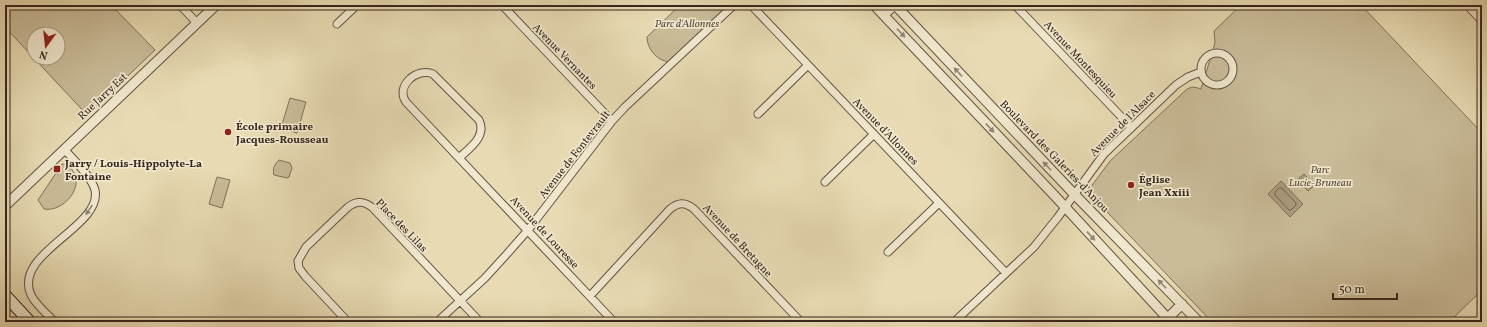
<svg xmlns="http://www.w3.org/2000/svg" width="1487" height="327" font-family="Vollkorn,serif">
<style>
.green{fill:#cabc99;stroke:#80705a;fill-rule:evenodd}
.water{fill:#ab9d80;stroke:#7c6d58}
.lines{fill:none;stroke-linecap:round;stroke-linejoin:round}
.shore{stroke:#70614e;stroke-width:1}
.minor-casing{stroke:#625242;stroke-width:9}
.tertiary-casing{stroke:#625242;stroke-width:11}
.secondary-casing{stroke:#36251c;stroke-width:13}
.minor{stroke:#f0e8ce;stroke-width:7}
.tertiary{stroke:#f0e8ce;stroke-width:9}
.secondary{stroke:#f0e8ce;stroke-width:11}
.oneway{fill:#938675}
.poi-dot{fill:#8f2418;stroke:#f0e8ce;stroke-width:1.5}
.labels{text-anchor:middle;stroke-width:3.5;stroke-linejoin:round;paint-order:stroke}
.park-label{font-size:11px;font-style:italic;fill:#5b4b3b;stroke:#f0e8ce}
.street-label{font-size:11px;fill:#36251c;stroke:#f0e8ce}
.poi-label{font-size:11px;font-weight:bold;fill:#36251c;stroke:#f0e8ce;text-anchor:start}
</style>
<rect width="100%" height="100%" fill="#e8dbb3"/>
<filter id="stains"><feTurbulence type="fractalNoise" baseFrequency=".005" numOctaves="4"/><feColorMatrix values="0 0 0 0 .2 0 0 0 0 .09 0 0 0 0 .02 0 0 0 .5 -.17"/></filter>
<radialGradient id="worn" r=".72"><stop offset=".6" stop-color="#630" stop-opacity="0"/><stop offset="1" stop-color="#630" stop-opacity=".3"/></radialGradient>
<path class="green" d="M5 5H111L155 50 87 115 5 27ZM34 34H58V58H34Z
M680 5H731L672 64C667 61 663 61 660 59 652 54 647 45 647 37Z
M1241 5H1361L1482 133V290L1449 322H1212L1089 193 1090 188 1110 161 1186 90C1191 86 1195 87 1201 89L1215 43 1214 31Z
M290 98 306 102 297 133 281 128Z
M279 160 290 163 292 168 289 177 287 178 274 175C272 169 275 164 279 160Z
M62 164H66C91 182 64 213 44 209L38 200 56 173 58 174 60 170 59 169Z
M217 177 230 180 222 208 209 204Z"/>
<path class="water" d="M1304 174 1315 185 1308 191 1297 180Z
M1281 181 1303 204 1290 217 1268 194Z"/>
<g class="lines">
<path class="shore" d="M1279 188H1282L1296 203V205L1291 210H1289L1275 195V193Z"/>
<defs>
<path id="minor" d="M180 5 197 23
M502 5 612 121
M751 5 1006 273
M1015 5 1131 127
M1467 5 1482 21
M884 16 896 5
M337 24 357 5
M1201 69a16 16 0 1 1 32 0a16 16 0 1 1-32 0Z
M758 114 808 65
M460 157C470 148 487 136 479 120L433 74C417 67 395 86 406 102L614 322
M825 182 874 134
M888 252 939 203
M590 296 670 209C679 202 685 202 694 209L801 322
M55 322C47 314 36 305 31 295 12 253 103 227 95 190 92 177 73 159 64 149
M348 322 305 276 299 268 298 261 306 247 347 208C357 200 364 201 373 208L480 322
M437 322 485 278 506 255 528 230 612 121 625 107 734 5
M954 322 1034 247 1058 217 1104 154 1176 85 1188 77 1201 72"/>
<path id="tertiary" d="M874 5 1054 195 1171 322
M895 5 1074 194 1199 322
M5 206 216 5
M1167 319 1182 304"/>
<path id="secondary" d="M5 295 30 322"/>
</defs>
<use href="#minor" class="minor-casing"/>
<use href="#tertiary" class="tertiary-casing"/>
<use href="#secondary" class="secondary-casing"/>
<use href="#minor" class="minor"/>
<use href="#tertiary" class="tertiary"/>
<use href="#secondary" class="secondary"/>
</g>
<defs><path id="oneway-solid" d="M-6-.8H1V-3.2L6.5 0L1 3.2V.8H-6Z"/></defs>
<g class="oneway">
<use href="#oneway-solid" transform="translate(901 33) rotate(47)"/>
<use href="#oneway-solid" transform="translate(958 72) rotate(-133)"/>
<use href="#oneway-solid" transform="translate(990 128) rotate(47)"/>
<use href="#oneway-solid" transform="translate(1047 166) rotate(-134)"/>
<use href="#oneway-solid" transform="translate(89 210) rotate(124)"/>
<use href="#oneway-solid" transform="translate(1091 236) rotate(47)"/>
<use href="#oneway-solid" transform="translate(1162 284) rotate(-134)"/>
</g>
<g class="poi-dot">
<circle cx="228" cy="132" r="4"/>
<rect x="53" y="165" width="8" height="8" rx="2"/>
<circle cx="1131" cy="185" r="4"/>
</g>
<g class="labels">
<g class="park-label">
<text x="687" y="27">Parc d'Allonnes</text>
<text x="1320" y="173">Parc<tspan x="1320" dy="13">Lucie-Bruneau</tspan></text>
</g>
<g class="street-label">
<text transform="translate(565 56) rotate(46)" y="4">Avenue Vernantes</text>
<text transform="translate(1081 59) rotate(47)" y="4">Avenue Montesquieu</text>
<text transform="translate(102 96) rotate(-43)" y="4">Rue Jarry Est</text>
<text transform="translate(1122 123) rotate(-45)" y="4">Avenue de l'Alsace</text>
<text transform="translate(886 131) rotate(46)" y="4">Avenue d'Allonnes</text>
<text transform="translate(574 154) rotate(-52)" y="4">Avenue de Fontevrault</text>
<text transform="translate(1055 156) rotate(46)" y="4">Boulevard des Galeries-d'Anjou</text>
<text transform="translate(402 225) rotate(46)" y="4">Place des Lilas</text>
<text transform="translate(545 232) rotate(47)" y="4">Avenue de Louresse</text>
<text transform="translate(738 240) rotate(47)" y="4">Avenue de Bretagne</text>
</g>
<g class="poi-label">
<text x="236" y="130">École primaire<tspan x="236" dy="13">Jacques-Rousseau</tspan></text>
<text x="65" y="167">Jarry / Louis-Hippolyte-La<tspan x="65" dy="13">Fontaine</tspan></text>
<text x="1139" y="183">Église<tspan x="1139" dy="13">Jean Xxiii</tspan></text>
</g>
</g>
<rect width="1487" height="327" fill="none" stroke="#e8dbb3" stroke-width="20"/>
<rect x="6" y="6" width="1475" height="315" fill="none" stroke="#36251c" stroke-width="2"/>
<rect x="10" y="10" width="1467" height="307" fill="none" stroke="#36251c"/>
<g transform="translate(46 46) rotate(195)"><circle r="19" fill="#f0e8ce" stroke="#a69a87"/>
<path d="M0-3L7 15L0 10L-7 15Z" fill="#8f2418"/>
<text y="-6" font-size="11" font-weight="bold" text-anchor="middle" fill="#36251c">N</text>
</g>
<path d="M1333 293v6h64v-6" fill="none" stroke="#36251c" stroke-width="2"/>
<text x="1339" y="293" font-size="12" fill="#36251c" stroke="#f0e8ce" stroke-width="3" paint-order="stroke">50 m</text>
<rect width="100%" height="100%" filter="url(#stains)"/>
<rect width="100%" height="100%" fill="url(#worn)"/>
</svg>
